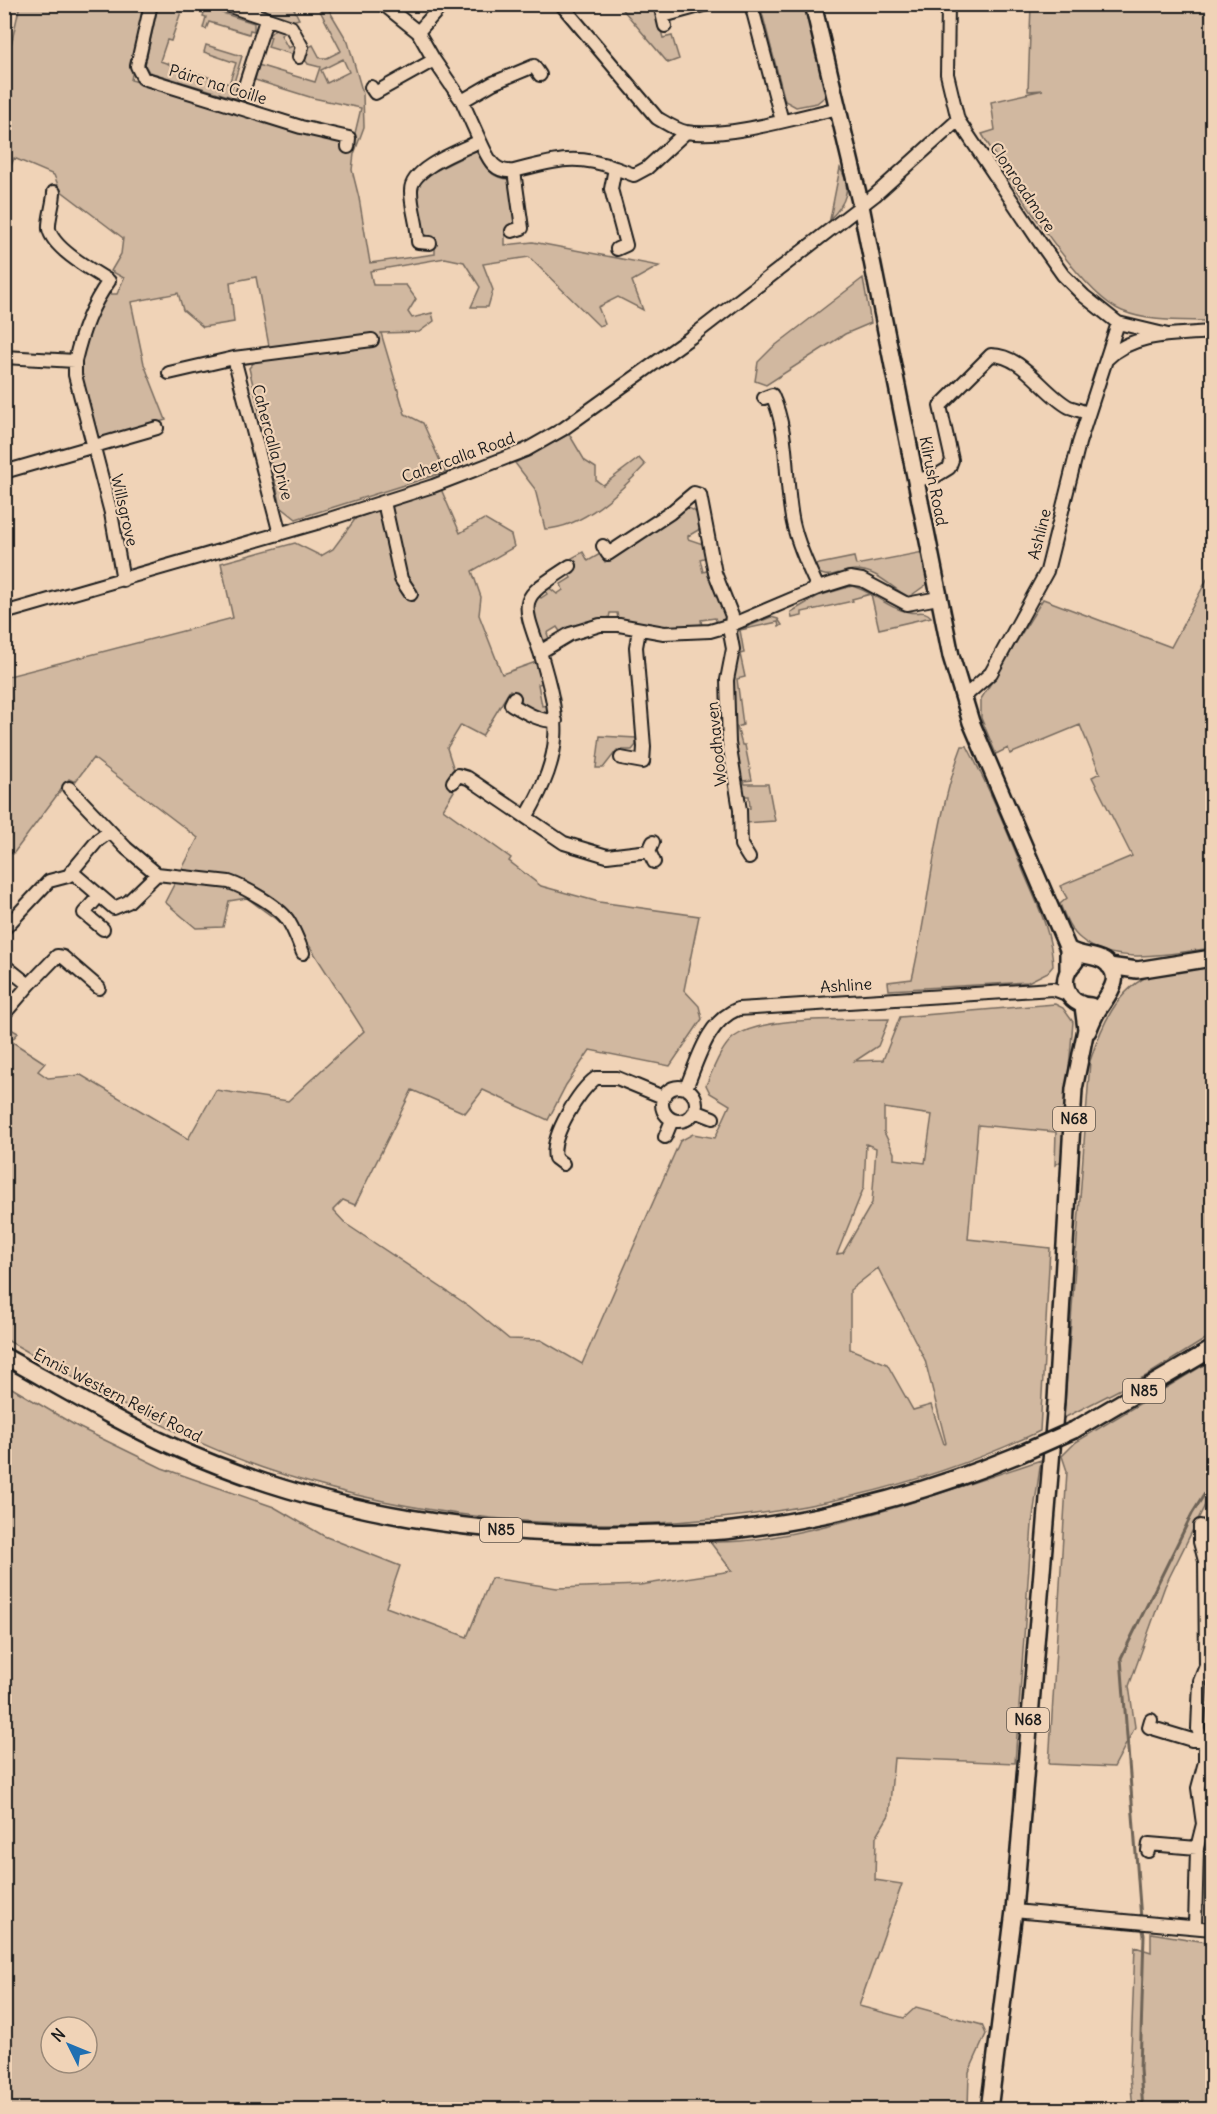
<svg xmlns="http://www.w3.org/2000/svg" width="1217" height="2114" font-family="Delius,sans-serif">
<style>
.green{fill:#d1b8a0;stroke:#766a5e;stroke-width:1.5;fill-rule:evenodd}
.lines{fill:none;stroke-linecap:round;stroke-linejoin:round}
.stream{stroke:#6e6357;stroke-width:3}
.minor-casing{stroke:#1c1c1c;stroke-width:16}
.major-casing{stroke:#1c1c1c;stroke-width:20}
.minor{stroke:#f0d3b7;stroke-width:12}
.major{stroke:#f0d3b7;stroke-width:15}
.major-bridge-casing{stroke:#1c1c1c;stroke-width:20;stroke-linecap:butt}
.major-bridge{stroke:#f0d3b7;stroke-width:15}
.labels{text-anchor:middle;stroke-width:4.5;stroke-linejoin:round;paint-order:stroke}
.shield{fill:#f0d3b7;stroke:#5c534a;stroke-width:1.5}
.shield-label{font-size:15px;font-weight:bold;fill:#1c1c1c}
.street-label{font-size:16px;fill:#1c1c1c;stroke:#f0d3b7}
</style>
<rect width="100%" height="100%" fill="#f0d3b7"/>
<filter id="ink" filterUnits="userSpaceOnUse"><feTurbulence type="fractalNoise" baseFrequency=".0167" numOctaves="2"/><feDisplacementMap in="SourceGraphic" scale="12" xChannelSelector="R" yChannelSelector="G"/><feConvolveMatrix kernelMatrix="1 2 1 2 8 2 1 2 1" color-interpolation-filters="sRGB"/></filter>
<g filter="url(#ink)">
<path class="green" d="M10 5H146L132 60 134 63 131 80 146 84 341 142 351 150 361 108 313 98 255 80 258 65 315 82 320 67 308 64 303 57 307 48 313 45 320 58H327L341 51 317 5H326L348 42 363 94 364 127 354 154 352 170 359 198 370 263 435 254V239L422 233 418 195 415 194 419 181 430 171H435L475 151C487 162 486 178 508 179L510 184 514 218 518 222 505 230V245L533 242 659 266 632 281 643 310 618 297 598 307 605 324 599 326 529 257 483 264 493 290 488 307H471L480 287 464 262 445 258 370 271 373 285H406L416 299 408 312 412 318 432 313 434 321 419 332 381 333 405 414 423 423 445 472 296 519 281 507 249 368 269 346 256 277 230 282 234 322 203 327 183 310 178 293 131 302 144 364 166 420 100 439 94 434C77 372 71 350 107 294H117L124 278 111 271 121 254 123 238 60 190 54 175 14 158 5 182V72L19 9ZM343 59 349 72 327 83 321 70Z
M158 5H197L254 23V31L250 30 249 34 209 22 206 29 203 28 206 17 203 16 204 13 183 6 171 41 167 40 160 61 229 84 236 63 204 52 206 45 242 56 231 92 246 98 245 101 149 72 145 65Z
M265 5H292L299 19 288 22C282 14 270 17 264 9Z
M619 5H654L663 38 672 36 679 59 668 63Z
M760 5H807L827 95 817 103 796 107 785 101Z
M1031 5H1212V321C1182 320 1151 323 1122 311 1080 294 1007 176 982 134L995 130 991 102 1043 90 1028 91Z
M277 27 288 31 281 35 288 48 295 45 297 47 295 55 268 47 271 37 268 36Z
M840 168C853 188 845 204 830 219Z
M863 278 871 323 845 334 766 385 755 381 758 362 772 348Z
M569 434 585 461 596 468V480L603 485 639 458 645 465C621 491 583 528 545 529L535 489 515 463Z
M441 489 460 533 484 519 511 535 514 547 472 571 481 597 479 615 502 674 536 662 544 683 538 684 542 706 548 705V712L541 715 522 707 521 697 510 690 482 736 461 725 447 748 454 770 446 783 454 791 443 809 511 858 509 861 541 886 599 902 699 916 684 990 699 1006 702 1019 670 1066 590 1050 566 1085 548 1120 483 1090 465 1113 412 1090 355 1205 343 1200 333 1210 346 1224 469 1306 509 1339 541 1340 582 1364 680 1141 693 1134 715 1138 730 1105 710 1093 706 1085C713 1070 721 1047 734 1037 765 1015 849 1020 889 1019L878 1046 855 1061 883 1060 900 1017 1055 1004 1063 1008 1073 1022 1061 1161 1055 1165 1056 1132 978 1125 968 1239 1050 1248 1040 1431C805 1543 508 1552 263 1468 172 1436 89 1386 5 1339L4 1025 18 1033 11 1041 45 1063 38 1071 48 1078 81 1075 188 1139 216 1090 288 1101 364 1031 307 942 247 898 229 901 223 927 196 928 165 902 198 838 93 758 75 782 69 779 13 854 5 849V677L233 618 221 563 295 543 321 556 333 549 356 518ZM884 1108 932 1115 925 1163 894 1159V1153L884 1132ZM866 1144 876 1148 872 1203 843 1253 837 1254 864 1187ZM878 1268 925 1360 946 1443 944 1444 931 1405 913 1410 887 1364 850 1349V1290Z
M687 508C699 510 699 518 700 529L688 536V539L703 544 707 557 700 559 703 572 710 570 727 617 717 623 715 618 701 620 702 626 680 628 641 626 618 619 617 613H610L609 618 561 633 557 627 547 633 549 639 543 640 530 612 538 593 541 598 547 594 544 588 547 586 557 594 563 590 561 584 571 578 568 572 577 567 572 558 583 552 588 561 600 554 605 562Z
M923 552 929 577 927 584 909 597C891 588 878 570 855 570 840 570 822 585 814 565L854 557 856 565Z
M1212 570V948C1174 953 1114 967 1081 939 1070 931 1065 916 1060 904L1067 898 1060 886 1132 856 1092 777 1100 773 1080 725 1010 754 1008 748 996 754 981 718V699L1043 599 1171 647Z
M852 586C872 591 888 609 909 612 917 614 925 609 931 617L879 629 871 594 852 599 853 601 802 612V616L792 618 791 612 818 596Z
M771 617 778 619 782 625 779 627 778 622 740 630 744 653 740 654 745 677 737 679 743 725 737 727 742 745H745L752 780 744 781 745 784H768L775 821 745 823 744 809 750 808 749 796H743L730 706 735 632Z
M600 736 636 738V745L632 750H617L603 768H596Z
M962 746H967C989 787 1007 830 1024 873 1037 903 1052 933 1053 966L1048 972 1028 982 889 990 888 982 912 979C930 903 934 820 962 746Z
M1212 963V1335L1146 1376 1064 1418 1090 1061C1101 1027 1117 988 1153 974 1171 967 1194 966 1212 963Z
M1212 1360V1491L1165 1586 1129 1686 1135 1727 1114 1767 1049 1764 1067 1471 1062 1456 1076 1442Z
M5 1384 78 1427 162 1468 274 1507 324 1536 400 1566 386 1607 467 1637 491 1578 557 1588 640 1585 732 1571 710 1542C751 1543 794 1534 833 1524 904 1507 972 1483 1041 1460L1032 1524 1015 1763 894 1758 889 1815 876 1837 875 1880 902 1884 859 2006 904 2018 916 2007 982 2025 986 2034 969 2072 968 2109H5ZM51 2027H87V2063H51Z
M1151 1933 1212 1943V2084L1207 2094 1212 2098V2109H1133L1130 2076 1135 1947 1151 1952Z"/>
<g class="lines">
<path class="stream" d="M1141 1919 1121 1658 1192 1514 1212 1482
M1142 1925 1144 1935 1140 2069 1143 2110"/>
<defs>
<path id="minor" d="M151 4 137 66 143 78 301 127 349 138 348 147
M224 4 291 27 302 47 299 57
M383 4 418 32 434 60
M561 4 657 118C666 123 676 130 686 132 727 139 797 117 839 108
M660 4 665 26
M751 4 782 121
M948 4 947 74 958 120 1041 244 1063 275 1084 296 1118 323 1168 335
M663 16 707 4
M418 32 443 4
M371 87 375 93 434 60 462 101
M243 92 266 20
M480 141 462 101 493 83 534 66 540 75
M615 168 634 175 647 168 686 132
M512 231 522 228 514 171C552 161 576 153 615 168L611 189 626 245 617 249
M430 243 418 242C418 224 411 208 411 191 410 168 462 150 480 141 488 157 492 173 514 171
M4 357 75 361C82 331 91 306 109 281 93 271 53 249 49 229 48 219 54 203 54 192
M234 358 372 340
M1107 359C1133 332 1177 335 1212 332
M75 361V375L111 513 123 580
M169 373 234 358 280 534
M764 398 772 395C790 434 784 481 793 523 798 545 808 567 818 588
M4 472 157 428
M916 480 936 476 949 468 952 460 940 406 991 355C1023 355 1043 393 1069 407 1075 409 1082 411 1087 413
M384 502 401 579 411 594
M603 546 608 554 670 513 694 493 700 495 715 573 732 616 730 633 733 649 727 680 729 743 740 810 741 845 749 858
M4 613 320 522 433 486 526 450 563 429 694 335 875 195 958 120
M540 652C520 596 520 599 570 566
M964 697 991 673 1047 571 1079 443 1118 323
M514 698 511 704C525 712 538 721 556 721
M621 758 643 762 644 747 636 647 639 630
M453 782 458 775 468 778 564 843 607 856 649 851
M69 788 126 848 157 874 229 882C244 887 281 907 289 922 295 932 299 943 303 953
M527 816C564 751 561 721 540 652L570 634 600 625H619L664 633 710 631 731 625 818 588 850 578 862 580 907 604 938 598
M653 842 649 851 654 862
M72 872 114 908 128 902 157 874
M98 897 84 913 103 929
M4 929 49 881 68 876 98 840 110 831
M4 965 29 985 4 1014
M29 985 57 956 63 957 99 988
M662 1104a17 17 0 1 1 34 0a17 17 0 1 1-34 0Z
M686 1088C698 1060 707 1021 738 1009L1053 989 1069 995
M695 1111 713 1118
M665 1137 672 1120
M563 1164 555 1158C550 1137 579 1090 596 1078H617L663 1097
M1200 1526V1542L1205 1561
M1151 1720 1149 1727 1192 1740H1201
M1148 1851 1149 1844 1197 1848
M1014 1911 1212 1929
M1195 1926 1197 1848 1203 1824 1198 1788 1205 1762V1747L1198 1729 1200 1681 1206 1666 1205 1561H1212"/>
<path id="major" d="M813 4 861 206 951 656 971 722 1068 949V969
M1068 949C1080 957 1093 954 1104 961 1126 976 1108 995 1098 1010 1094 1016 1091 1024 1088 1031
M1075 962C1057 979 1066 1005 1091 1006
M1109 966 1137 970 1212 958
M4 1356C60 1387 116 1421 174 1447 324 1515 494 1540 658 1533 683 1532 708 1533 733 1530 832 1518 928 1492 1020 1454
M1074 1430 1212 1349
M989 2110 1014 1911 1056 1401 1074 1089 1086 1029 1083 1006"/>
</defs>
<use href="#minor" class="minor-casing"/>
<use href="#major" class="major-casing"/>
<use href="#minor" class="minor"/>
<use href="#major" class="major"/>
<defs>
<path id="major-bridge" d="M1020 1454 1074 1430"/>
</defs>
<use href="#major-bridge" class="major-bridge-casing"/>
<use href="#major-bridge" class="major-bridge"/>
</g>
</g>
<g class="labels">
<g class="shield">
<rect x="1053" y="1107" width="42" height="24" rx="4.5"/>
<rect x="1123" y="1379" width="42" height="24" rx="4.5"/>
<rect x="480" y="1518" width="42" height="24" rx="4.5"/>
<rect x="1007" y="1708" width="42" height="24" rx="4.5"/>
</g>
<g class="shield-label">
<text x="1074" y="1124">N68</text>
<text x="1144" y="1396">N85</text>
<text x="501" y="1535">N85</text>
<text x="1028" y="1725">N68</text>
</g>
<g class="street-label">
<text transform="translate(218 84) rotate(17)" y="6">Páirc na Coille</text>
<text transform="translate(1023 187) rotate(56)" y="6">Clonroadmore</text>
<text transform="translate(273 442) rotate(75)" y="6">Cahercalla Drive</text>
<text transform="translate(458 457) rotate(-20)" y="6">Cahercalla Road</text>
<text transform="translate(934 481) rotate(79)" y="6">Kilrush Road</text>
<text transform="translate(125 510) rotate(77)" y="6">Willsgrove</text>
<text transform="translate(1039 534) rotate(-76)" y="6">Ashline</text>
<text transform="translate(716 744) rotate(-96)" y="6">Woodhaven</text>
<text transform="translate(846 985) rotate(-4)" y="6">Ashline</text>
<text transform="translate(118 1395) rotate(27)" y="6">Ennis Western Relief Road</text>
</g>
</g>
<rect width="1217" height="2114" fill="none" stroke="#f0d3b7" stroke-width="24"/>
<rect x="12" y="12" width="1193" height="2090" fill="none" stroke="#1c1c1c" stroke-width="2" filter="url(#ink)"/>
<g transform="translate(69 2045) rotate(313)"><circle r="28" fill="#f0d3b7" stroke="#9b8a79" stroke-width="1.5"/>
<path d="M0-4.5L10 22L0 15L-10 22Z" fill="#1f6fb2"/>
<text y="-9" font-size="16" font-weight="bold" text-anchor="middle" fill="#1c1c1c">N</text>
</g>
</svg>
